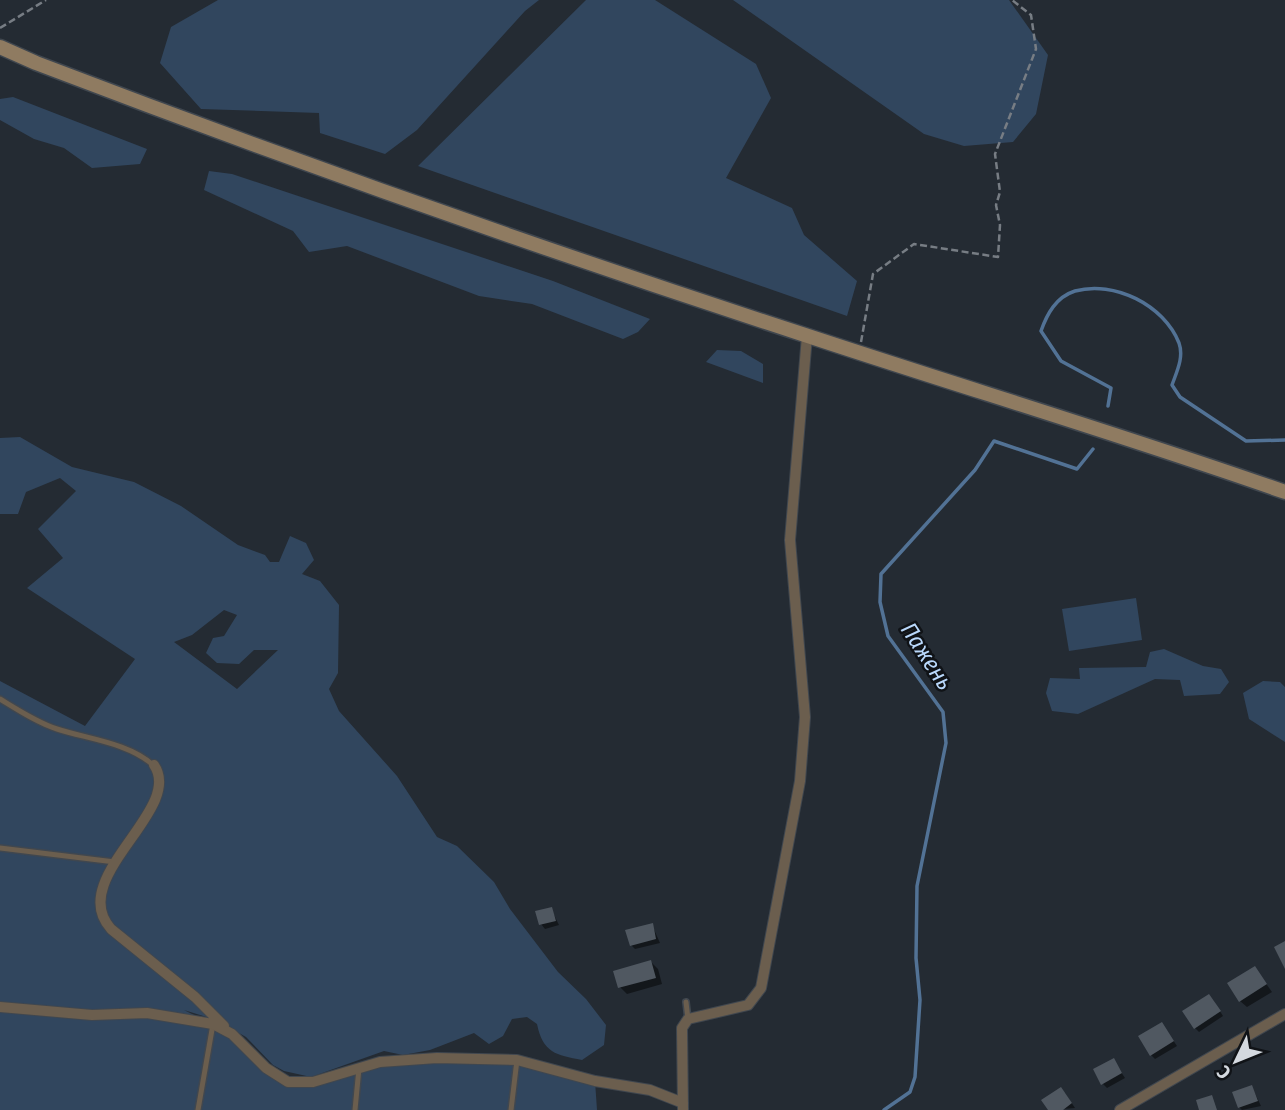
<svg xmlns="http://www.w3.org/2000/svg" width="1285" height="1110" font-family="'Fira Sans Condensed',sans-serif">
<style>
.green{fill:#31465e;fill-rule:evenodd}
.shadow{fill:#0007}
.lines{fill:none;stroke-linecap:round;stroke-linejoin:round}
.stream{stroke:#527295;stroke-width:3.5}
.building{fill:#505861}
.lane-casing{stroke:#40474f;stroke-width:8}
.street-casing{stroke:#40474f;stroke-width:12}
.secondary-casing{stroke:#40474f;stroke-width:17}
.path{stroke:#777d84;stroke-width:2.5;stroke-dasharray:7 3.5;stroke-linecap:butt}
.lane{stroke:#6b5e4e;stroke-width:5}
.street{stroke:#6b5e4e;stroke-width:10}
.secondary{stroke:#8f7b61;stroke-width:14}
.labels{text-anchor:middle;stroke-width:5;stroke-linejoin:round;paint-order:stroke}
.water-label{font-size:23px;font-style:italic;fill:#b9d8fb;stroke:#101317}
</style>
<rect width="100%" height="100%" fill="#242b33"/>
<path class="green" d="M218 0H539L525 11 417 130 385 154 320 133 319 113 201 109 160 63 171 27Z
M586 0H655L756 64 771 98 726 178 792 208 804 235 857 281 847 316 418 166Z
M733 0H1009L1048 55 1036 114 1013 142 964 146 924 134Z
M13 97 147 149 140 164 92 168 64 148 34 139 0 120V99Z
M209 171 232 174 553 281 650 319 638 332 623 339 532 304 479 296 347 246 309 252 293 231 204 190Z
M717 350 741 351 763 364V383L706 362Z
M20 437 72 467 134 482 181 506 238 545 265 555 270 562H279L290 536 306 543 314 560 302 574 320 581 339 605 338 673 329 689 339 711 397 776 437 837 457 846 494 882 510 909 558 972 586 999 606 1025 604 1045 582 1060C556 1055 543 1053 537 1024L527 1017 512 1019 503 1036 489 1044 474 1033 430 1050 403 1055 384 1051 311 1077 284 1071 273 1065 246 1037 216 1020 184 1010 232 1034 288 1082H314L380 1062 517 1060 595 1081 597 1110H0V681L85 726 135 659 27 588 63 558 38 529 76 491 60 478 26 492 18 514H0V438ZM224 610 237 615 224 636 213 638 206 653 217 663 239 664 254 650H278L237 689 174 642 192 635Z
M1136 598 1142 640 1069 651 1062 609Z
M1164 649 1203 666 1221 669 1229 682 1220 694 1184 696 1180 680 1155 679 1078 714 1052 711 1046 693 1050 678 1080 679 1079 668 1146 667 1150 652Z
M1263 681 1280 682 1285 687V742L1249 719 1243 693Z"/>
<path class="shadow" d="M551 909 559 925 545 929 541 924Z
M652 925 660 943 635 949 631 945Z
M651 962 658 969 662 984 627 994 620 987Z
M1255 968 1272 992 1247 1007 1240 1001Z
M1213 1000 1223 1016 1199 1032 1195 1028Z
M1162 1024 1177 1046 1155 1059 1151 1055Z
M1113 1060 1125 1078 1107 1088 1103 1084Z
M1252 1087 1261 1106 1242 1110 1239 1107Z
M1065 1093 1075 1108 1050 1110Z"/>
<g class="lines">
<path class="stream" d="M1108 406 1111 388 1061 361 1041 331C1047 314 1056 297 1075 291 1114 280 1164 305 1179 343 1184 357 1177 371 1172 385L1180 397 1246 441 1285 440
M884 1110 910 1092 915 1077 920 1000 916 958 917 886 946 743 943 712 888 636 880 602 881 574 975 470 994 441 1077 469 1093 449"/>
</g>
<path class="building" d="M552 907 556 921 539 925 535 911Z
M653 923 656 939 630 946 625 930Z
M1285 941V969L1274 947Z
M651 960 656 978 618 988 613 971Z
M1255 966 1267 984 1239 1002 1227 983Z
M1209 994 1221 1011 1194 1029 1182 1011Z
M1162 1022 1174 1041 1150 1056 1138 1036Z
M1114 1058 1122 1073 1101 1085 1093 1069Z
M1252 1085 1258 1101 1238 1108 1232 1092Z
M1061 1087 1072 1103 1063 1110H1048L1041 1100Z
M1212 1095 1217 1110H1199L1196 1100Z"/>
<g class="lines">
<defs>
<path id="lane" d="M0 699C18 710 38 723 57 729 88 739 129 743 153 765
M0 848 115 862
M686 1002 688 1019
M198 1110 213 1024
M355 1110 359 1068
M511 1110 517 1060"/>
<path id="street" d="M154 765C185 810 65 878 111 929L195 997 224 1026
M0 1007 92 1015 147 1013 213 1024 232 1034 266 1068 288 1082H313L380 1062 437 1058 517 1060 595 1081 650 1090 683 1103
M683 1110 682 1028 688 1019 748 1005 761 988 800 781 805 717 790 540 807 336
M1120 1110 1285 1014"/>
<path id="secondary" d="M0 47 36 63C290 160 547 251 805 335 965 388 1126 436 1285 492"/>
</defs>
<use href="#lane" class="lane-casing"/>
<use href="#street" class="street-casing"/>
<use href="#secondary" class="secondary-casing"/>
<path class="path" d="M0 28 46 0
M861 342 873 274 914 244 998 257 1000 225 996 205 1000 192 995 154 1036 49 1031 15 1012 0"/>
<use href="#lane" class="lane"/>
<use href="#street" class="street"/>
<use href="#secondary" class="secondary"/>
</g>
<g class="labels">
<g class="water-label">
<text transform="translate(927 656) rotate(57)" y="8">Пажень</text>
</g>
</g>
<g transform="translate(1236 1061) rotate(227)" stroke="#101317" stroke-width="5" paint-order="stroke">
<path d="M0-5L12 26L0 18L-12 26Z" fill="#d4d9df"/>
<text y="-10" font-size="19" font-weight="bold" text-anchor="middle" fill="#d4d9df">С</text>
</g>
</svg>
